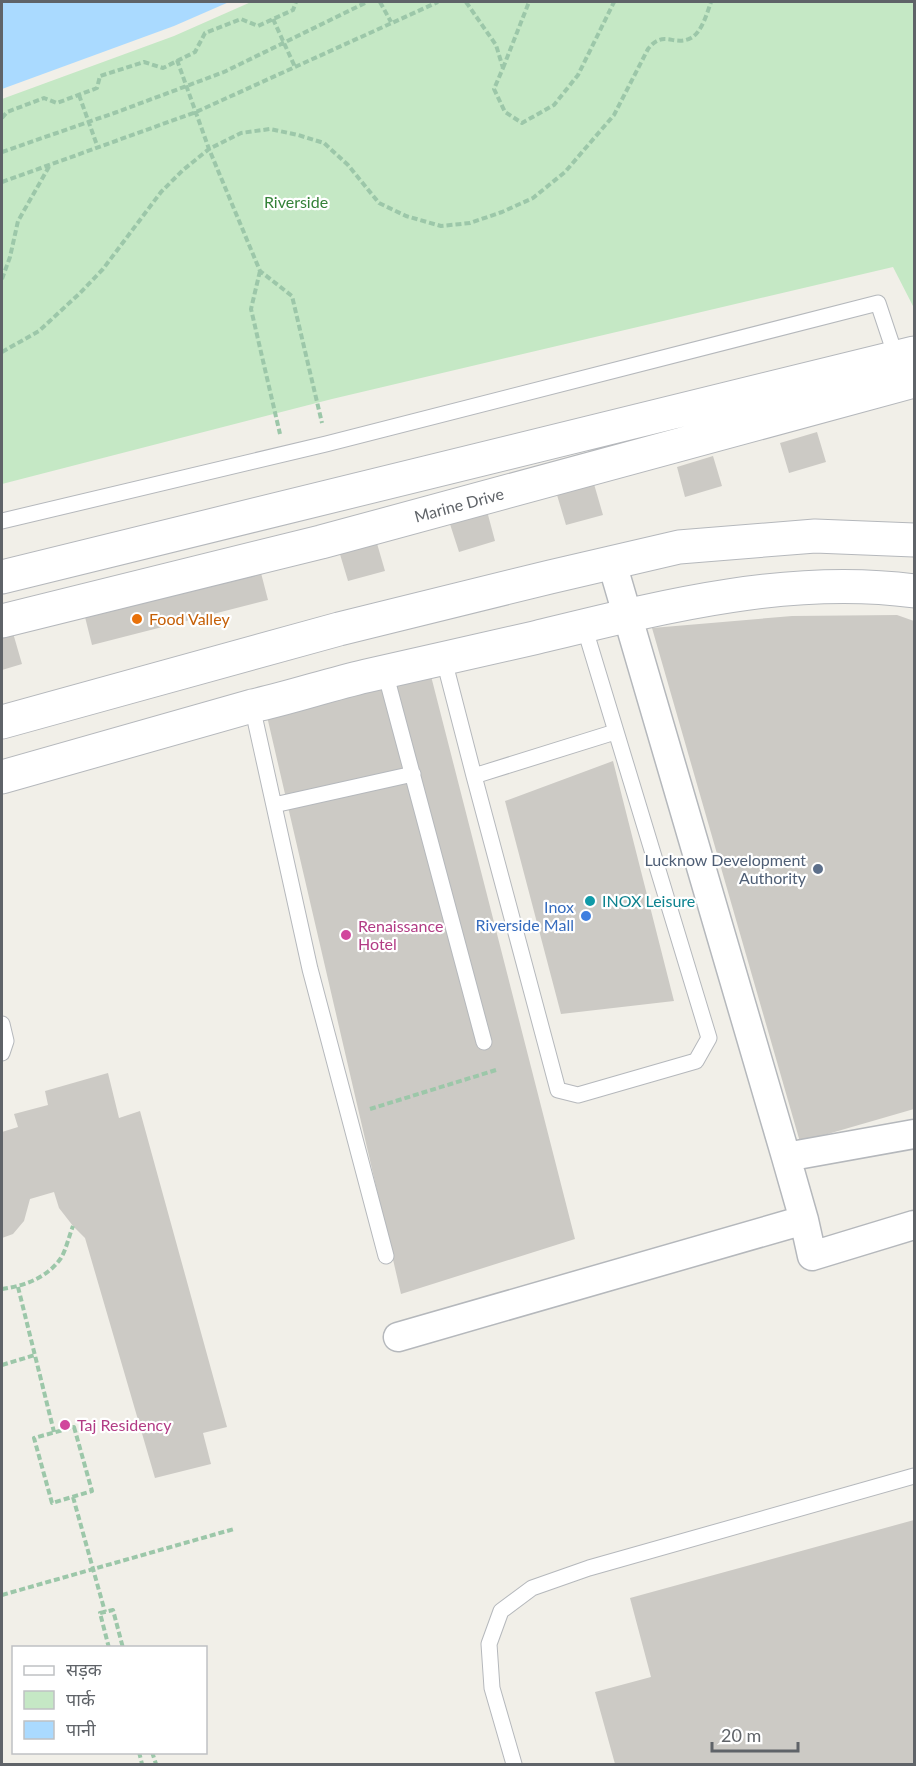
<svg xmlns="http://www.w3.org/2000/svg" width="916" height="1766" font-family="Lato,'Noto Sans Devanagari',sans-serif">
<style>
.green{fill:#c5e8c5}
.water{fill:#aadaff}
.building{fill:#cccac5}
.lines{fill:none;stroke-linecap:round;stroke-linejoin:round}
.service-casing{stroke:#b5b8bc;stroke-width:17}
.minor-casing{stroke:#b5b8bc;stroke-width:31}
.tertiary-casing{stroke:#b5b8bc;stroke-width:35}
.path{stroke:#9cc7a9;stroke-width:4;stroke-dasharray:6 3;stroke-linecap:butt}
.service{stroke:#fff;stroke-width:15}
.minor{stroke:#fff;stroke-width:28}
.tertiary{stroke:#fff;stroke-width:33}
.food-dot{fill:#e8710a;stroke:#fff;stroke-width:2}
.service-dot{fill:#5c6f8a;stroke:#fff;stroke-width:2}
.culture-dot{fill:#0f9aa8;stroke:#fff;stroke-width:2}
.shop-dot{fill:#3f7fe0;stroke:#fff;stroke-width:2}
.hotel-dot{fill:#d1479c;stroke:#fff;stroke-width:2}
.labels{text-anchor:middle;stroke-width:4.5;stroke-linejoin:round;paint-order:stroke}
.park-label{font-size:16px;fill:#348238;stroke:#fff}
.street-label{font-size:16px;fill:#5f6368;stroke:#fff}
.food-label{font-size:16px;fill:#c56008;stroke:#fff;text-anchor:start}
.service-label{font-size:16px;fill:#4e5e75;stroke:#fff;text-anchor:end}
.culture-label{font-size:16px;fill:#0d838f;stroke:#fff;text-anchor:start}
.shop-label{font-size:16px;fill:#366cbe;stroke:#fff;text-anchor:end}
.hotel-label{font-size:16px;fill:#b23c85;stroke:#fff;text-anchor:start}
</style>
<rect width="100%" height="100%" fill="#f1efe8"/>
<path class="green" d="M251 2H914V308L893 267 332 399 2 484V99L174 36Z"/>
<path class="water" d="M2 2H229L174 26 2 89Z"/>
<path class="building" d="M817 432 826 462 789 473 780 443Z
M713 456 722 486 685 497 677 467Z
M594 484 603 515 566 525 557 495Z
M487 511 495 541 459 552 449 521Z
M376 540 385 571 348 581 339 551Z
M261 573 268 600 92 645 85 617Z
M897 615 914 621V1109L800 1142 652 628 792 616Z
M13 633 22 664 2 670V637Z
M431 676 575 1239 401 1294 266 712Z
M613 761 674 1001 561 1014 505 801Z
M108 1073 119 1118 140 1111 227 1427 203 1433 211 1464 155 1478 85 1238 73 1226 59 1208 54 1192 30 1199 24 1221 13 1234 2 1238V1132L18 1127 14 1114 48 1105 45 1091Z
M914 1520V1764H615L595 1692 651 1677 630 1598Z"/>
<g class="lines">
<defs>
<path id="service" d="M2 521 326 444 878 303 896 357
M444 660 474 776 615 732
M385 672 484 1042
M252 706 310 969 386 1256
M474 776 558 1090 578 1095 696 1061 709 1038 584 626
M274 805 413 774
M2 1024 6 1041 2 1053
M514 1764 492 1688 489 1644 501 1611 532 1588 589 1568 914 1476"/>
<path id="minor" d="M612 563 786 1157 804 1220 812 1256 914 1225
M786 1157 914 1134
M398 1337 804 1220"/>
<path id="tertiary" d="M2 577 914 353
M2 621 321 542 914 381
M2 722 339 629 550 577 679 547 815 536 914 540
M2 777 252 706C290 698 327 685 366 676 422 663 478 651 534 638 657 608 787 574 914 591"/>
</defs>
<use href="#service" class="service-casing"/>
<use href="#minor" class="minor-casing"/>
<use href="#tertiary" class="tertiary-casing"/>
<path class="path" d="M380 2 391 22
M466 2 496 45 503 68 494 89 505 112 522 123 554 105 578 75 614 2
M273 19 295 67
M177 60 209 149 260 271 292 296 322 423
M503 68 529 2
M79 95 98 148
M2 118 7 112 44 98 57 103 97 88 100 76 144 62 163 68 195 52 205 33 241 19 258 26 293 10 296 2
M2 152 117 112 224 72 367 2
M2 182 196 112 438 2
M260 271 251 309 280 434
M2 279 10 257 18 221 50 165
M2 352 39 331 80 293 103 269 161 192 183 170 209 149 241 133 270 129 298 135 324 143 348 165 379 203 406 216 441 226 470 223 502 212 533 198 565 172 614 115 648 49C663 29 674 47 691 38 702 32 707 13 711 2
M370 1109 496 1070
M18 1287 54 1432
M2 1289C24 1286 47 1278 61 1258 66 1250 69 1236 73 1226
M2 1365 35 1355
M74 1427 92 1491 52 1503 34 1438Z
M73 1497 105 1612
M2 1595 234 1529
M109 1648 100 1613 113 1610 123 1648
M139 1752 142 1764
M152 1752 156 1764"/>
<use href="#service" class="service"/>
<use href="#minor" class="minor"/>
<use href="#tertiary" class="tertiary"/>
</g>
<circle class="food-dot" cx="137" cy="619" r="6"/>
<circle class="service-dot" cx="818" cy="869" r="6"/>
<circle class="culture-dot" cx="590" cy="901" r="6"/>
<circle class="shop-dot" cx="586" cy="916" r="6"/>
<g class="hotel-dot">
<circle cx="346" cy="935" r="6"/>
<circle cx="65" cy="1425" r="6"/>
</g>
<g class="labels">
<g class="park-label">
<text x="296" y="208">Riverside</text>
</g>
<g class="street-label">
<text transform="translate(459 505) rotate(-15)" y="6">Marine Drive</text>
</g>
<g class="food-label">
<text x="149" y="625">Food Valley</text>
</g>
<g class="service-label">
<text x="806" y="866">Lucknow Development<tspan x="806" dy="18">Authority</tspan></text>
</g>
<g class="culture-label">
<text x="602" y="907">INOX Leisure</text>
</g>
<g class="shop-label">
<text x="574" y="913">Inox<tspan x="574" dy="18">Riverside Mall</tspan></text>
</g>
<g class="hotel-label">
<text x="358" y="932">Renaissance<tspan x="358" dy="18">Hotel</tspan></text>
<text x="77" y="1431">Taj Residency</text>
</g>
</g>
<rect width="916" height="1766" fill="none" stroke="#5f6368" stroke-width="6"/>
<rect x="12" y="1646" width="195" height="108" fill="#ffffff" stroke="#bfc1c3" stroke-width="1.5"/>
<rect x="24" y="1666" width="30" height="9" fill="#ffffff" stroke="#bfc1c3" stroke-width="1.5"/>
<text x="66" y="1676" font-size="18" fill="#5f6368">सड़क</text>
<rect x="24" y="1691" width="30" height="18" fill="#c5e8c5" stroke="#bfc1c3" stroke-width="1.5"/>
<text x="66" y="1706" font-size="18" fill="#5f6368">पार्क</text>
<rect x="24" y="1721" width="30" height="18" fill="#aadaff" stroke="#bfc1c3" stroke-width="1.5"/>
<text x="66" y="1736" font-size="18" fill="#5f6368">पानी</text>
<path d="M712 1742v9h86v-9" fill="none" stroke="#5f6368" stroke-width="3"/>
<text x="721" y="1742" font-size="18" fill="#5f6368" stroke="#ffffff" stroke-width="4.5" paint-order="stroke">20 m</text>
</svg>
